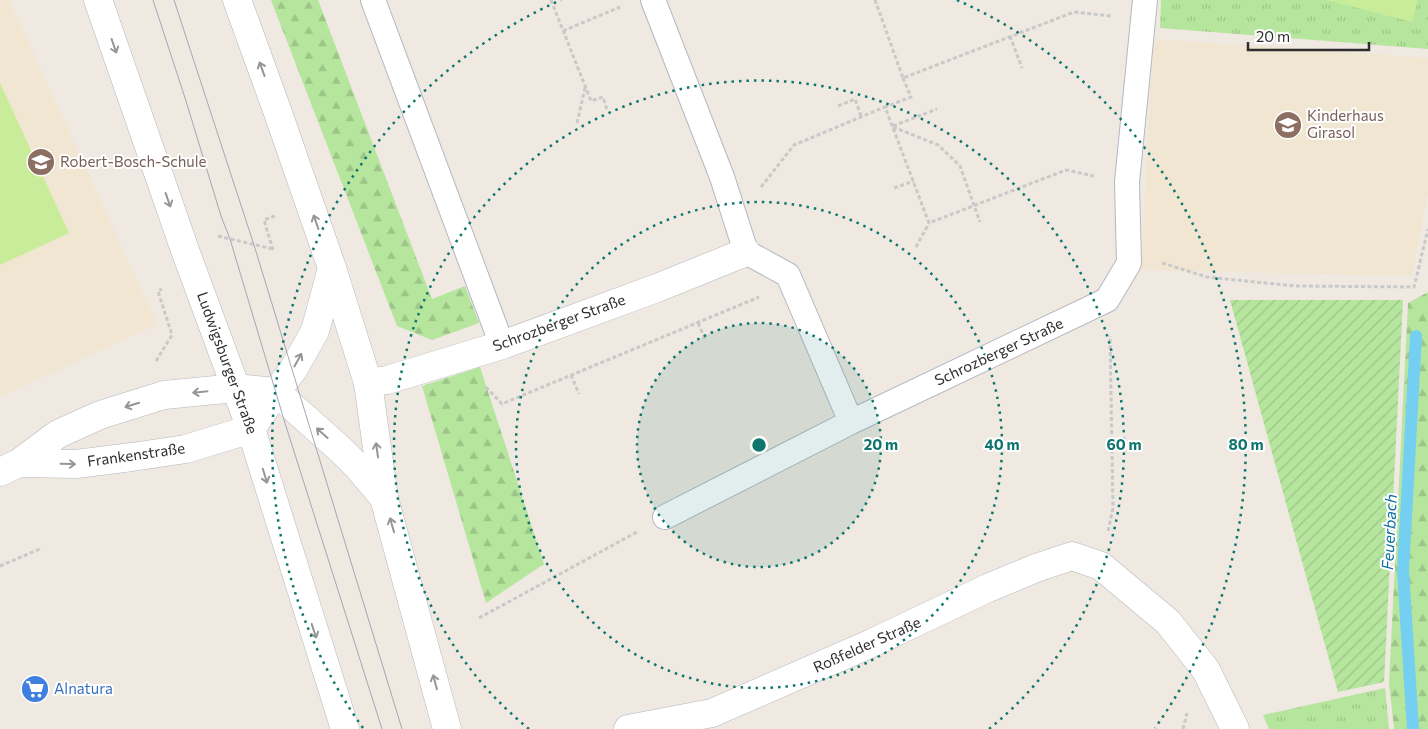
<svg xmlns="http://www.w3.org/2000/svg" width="1428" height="729" font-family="Commissioner,sans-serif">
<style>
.education{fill:#f0e6d1}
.forest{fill:url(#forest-firs)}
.park{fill:url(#park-tufts)}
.garden{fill:url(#garden-furrows)}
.pitch{fill:#c9ec9a}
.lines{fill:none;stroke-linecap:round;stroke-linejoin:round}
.stream{stroke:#75cff0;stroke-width:12}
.service-casing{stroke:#b4b7c1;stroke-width:26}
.minor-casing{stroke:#b4b7c1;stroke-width:29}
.tertiary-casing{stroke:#b4b7c1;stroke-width:29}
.secondary-casing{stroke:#b4b7c1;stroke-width:29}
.path{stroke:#c9c9c9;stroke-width:3;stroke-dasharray:4 2.5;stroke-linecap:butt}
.service{stroke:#fff;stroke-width:24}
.minor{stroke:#fff;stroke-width:28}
.tertiary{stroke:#fff;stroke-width:28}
.secondary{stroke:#fff;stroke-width:28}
.tram{stroke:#a3a6b8;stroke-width:1}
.oneway{stroke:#969696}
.ring{fill:none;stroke:#0f766e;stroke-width:2.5;stroke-dasharray:2.5 5}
.labels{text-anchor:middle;stroke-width:4;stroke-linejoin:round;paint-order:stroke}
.education-label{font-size:15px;fill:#785e54;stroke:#fff;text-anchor:start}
.street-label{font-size:15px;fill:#2e2e2e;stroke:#fff}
.shop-label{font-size:15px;fill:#366cbe;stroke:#fff;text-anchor:start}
.water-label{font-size:16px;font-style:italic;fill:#0d6fa3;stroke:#fff}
.centre{fill:#0f766e;stroke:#fff;stroke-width:2.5}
.ring-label{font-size:15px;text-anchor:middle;font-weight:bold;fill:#0f766e;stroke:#fff;stroke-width:4;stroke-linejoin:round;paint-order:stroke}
</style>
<defs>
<pattern id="forest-firs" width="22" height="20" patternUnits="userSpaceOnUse" patternTransform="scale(1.25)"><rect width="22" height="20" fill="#b6e59e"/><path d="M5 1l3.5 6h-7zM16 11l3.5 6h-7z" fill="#9dc588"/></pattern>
<pattern id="park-tufts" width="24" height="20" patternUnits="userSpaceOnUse" patternTransform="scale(1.25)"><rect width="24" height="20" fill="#b6e59e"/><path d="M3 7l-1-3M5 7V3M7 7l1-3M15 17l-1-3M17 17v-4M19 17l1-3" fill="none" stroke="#9dc588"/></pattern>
<pattern id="garden-furrows" width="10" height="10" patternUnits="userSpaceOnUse" patternTransform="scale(1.25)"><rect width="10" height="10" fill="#b6e59e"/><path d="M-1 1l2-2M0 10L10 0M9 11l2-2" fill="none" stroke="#9dc588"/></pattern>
</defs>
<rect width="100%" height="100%" fill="#efe9e1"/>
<path class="education" d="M0 0H9L157 324 0 397Z
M1153 39 1428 58V192L1412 276 1141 270Z"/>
<path class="forest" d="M271 0H318L432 299 465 286 479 323 432 340 397 326Z
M1428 292V729H1394L1389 683 1408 303Z
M480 367 544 564 486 603 422 386Z"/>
<path class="park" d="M1161 0H1428V49L1160 28Z
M1385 688 1389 729H1269L1263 715Z"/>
<path class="garden" d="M1230 300H1403L1384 682 1338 692Z"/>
<path class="pitch" d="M1326 0H1418L1412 22Z
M0 83 69 233 0 265Z"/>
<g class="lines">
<path class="stream" d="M1413 729 1403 571 1416 336"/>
<defs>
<path id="service" d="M373 0 502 345
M653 0 722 177 746 252 788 275 851 422
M665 517 851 422 1107 300 1129 263 1127 182 1145 0"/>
<path id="minor" d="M368 383 387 380 502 345 657 288 746 252
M628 729 712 713 872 643 988 588 1036 568 1072 556 1101 566 1168 622 1206 670 1235 729"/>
<path id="tertiary" d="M19 463 76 464 132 457 186 449 251 429 276 392 293 370 315 331 332 268
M0 472 19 463 58 434 100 415 164 395 236 388 276 392 341 450 358 467 384 498"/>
<path id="secondary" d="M98 0 186 253 251 429 345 729
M237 0 277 110 332 268 368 383 384 498 447 729"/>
</defs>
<use href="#service" class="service-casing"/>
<use href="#minor" class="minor-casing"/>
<use href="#tertiary" class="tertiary-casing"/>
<use href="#secondary" class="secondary-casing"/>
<path class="path" d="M551 0 591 101 603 97 607 110
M875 0 903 78 1074 12 1111 16
M563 31 620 7
M1010 36 1022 68
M903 78 911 97 885 107 929 223 1066 170 1094 176
M838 106 855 99 861 116
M577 123 585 88
M893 126 937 109
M893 127 938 145 960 166 980 222
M761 187 794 145 885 107
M894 188 914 181
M218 236 273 249
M916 247 929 223
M273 250 264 220 277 215
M1162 263 1207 277 1295 286 1414 287 1428 229
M698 323 706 341
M156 361 172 335 158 291 162 289
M571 375 579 394
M486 387 502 404 759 297
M1108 531 1113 508 1110 336
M0 566 42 548
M479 618 637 532
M1183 729 1187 713"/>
<use href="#service" class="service"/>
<use href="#minor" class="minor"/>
<use href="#tertiary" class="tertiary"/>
<use href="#secondary" class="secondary"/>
<path class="tram" d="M153 0 186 101 221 216 230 239 285 423 382 729
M174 0 254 245 402 729"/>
</g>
<defs><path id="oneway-shaft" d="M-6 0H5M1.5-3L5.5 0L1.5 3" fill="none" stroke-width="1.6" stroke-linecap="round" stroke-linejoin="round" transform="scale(1.25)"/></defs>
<g class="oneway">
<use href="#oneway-shaft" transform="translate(114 46) rotate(71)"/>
<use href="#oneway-shaft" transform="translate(262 69) rotate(-110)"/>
<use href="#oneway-shaft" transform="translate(168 200) rotate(71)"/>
<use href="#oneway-shaft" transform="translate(316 222) rotate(-109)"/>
<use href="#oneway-shaft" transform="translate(298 360) rotate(-61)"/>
<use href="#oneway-shaft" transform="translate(200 392) rotate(174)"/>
<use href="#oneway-shaft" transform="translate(132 405) rotate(163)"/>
<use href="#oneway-shaft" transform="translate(322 433) rotate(-138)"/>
<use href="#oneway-shaft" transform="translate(377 450) rotate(-98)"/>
<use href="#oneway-shaft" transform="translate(68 464) rotate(1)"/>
<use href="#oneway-shaft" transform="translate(265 476) rotate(73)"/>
<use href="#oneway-shaft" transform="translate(392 525) rotate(-106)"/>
<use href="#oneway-shaft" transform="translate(314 631) rotate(72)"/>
<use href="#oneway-shaft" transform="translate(435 682) rotate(-105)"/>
</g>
<circle cx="759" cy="445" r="122" fill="#0f766e" fill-opacity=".12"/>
<g class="ring">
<circle cx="759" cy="445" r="122"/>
<circle cx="759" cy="445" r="243"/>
<path d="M529 729A365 365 0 1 1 989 729"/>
<path d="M363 728A487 487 0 0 1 561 0M957 0A487 487 0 0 1 1155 728"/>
</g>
<defs>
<symbol id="school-disc" viewBox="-11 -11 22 22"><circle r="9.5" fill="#8d6e63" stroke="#fff"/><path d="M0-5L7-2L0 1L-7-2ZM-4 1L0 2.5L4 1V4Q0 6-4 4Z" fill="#fff"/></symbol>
<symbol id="supermarket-disc" viewBox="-11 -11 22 22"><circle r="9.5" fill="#3f7fe0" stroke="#fff"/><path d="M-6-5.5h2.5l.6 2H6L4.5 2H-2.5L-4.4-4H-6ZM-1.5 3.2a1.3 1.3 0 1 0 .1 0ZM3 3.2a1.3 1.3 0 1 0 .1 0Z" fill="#fff"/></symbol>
</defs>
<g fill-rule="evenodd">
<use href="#school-disc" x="1272" y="109" width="32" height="32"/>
<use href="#school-disc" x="25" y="146" width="32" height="32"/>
<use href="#supermarket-disc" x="19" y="673" width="32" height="32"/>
</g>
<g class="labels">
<g class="education-label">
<text x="1307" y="121">Kinderhaus<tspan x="1307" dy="17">Girasol</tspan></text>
<text x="60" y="167">Robert-Bosch-Schule</text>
</g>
<g class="street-label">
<text transform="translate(559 323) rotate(-20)" y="5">Schrozberger Straße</text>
<text transform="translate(999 352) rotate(-25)" y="5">Schrozberger Straße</text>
<text transform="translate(227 363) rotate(70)" y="5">Ludwigsburger Straße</text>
<text transform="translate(136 455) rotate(-8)" y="5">Frankenstraße</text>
<text transform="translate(867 645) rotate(-24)" y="5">Roßfelder Straße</text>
</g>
<g class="shop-label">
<text x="54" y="694">Alnatura</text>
</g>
<g class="water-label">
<text transform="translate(1389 532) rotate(-87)" y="6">Feuerbach</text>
</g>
</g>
<circle cx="759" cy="445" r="8" class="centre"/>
<g class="ring-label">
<text x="881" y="450">20 m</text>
<text x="1002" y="450">40 m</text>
<text x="1124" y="450">60 m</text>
<text x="1246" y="450">80 m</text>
</g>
<path d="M1248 42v8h121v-8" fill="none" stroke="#2e2e2e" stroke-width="2.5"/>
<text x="1256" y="42" font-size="15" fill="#2e2e2e" stroke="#ffffff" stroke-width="4" paint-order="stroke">20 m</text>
</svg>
